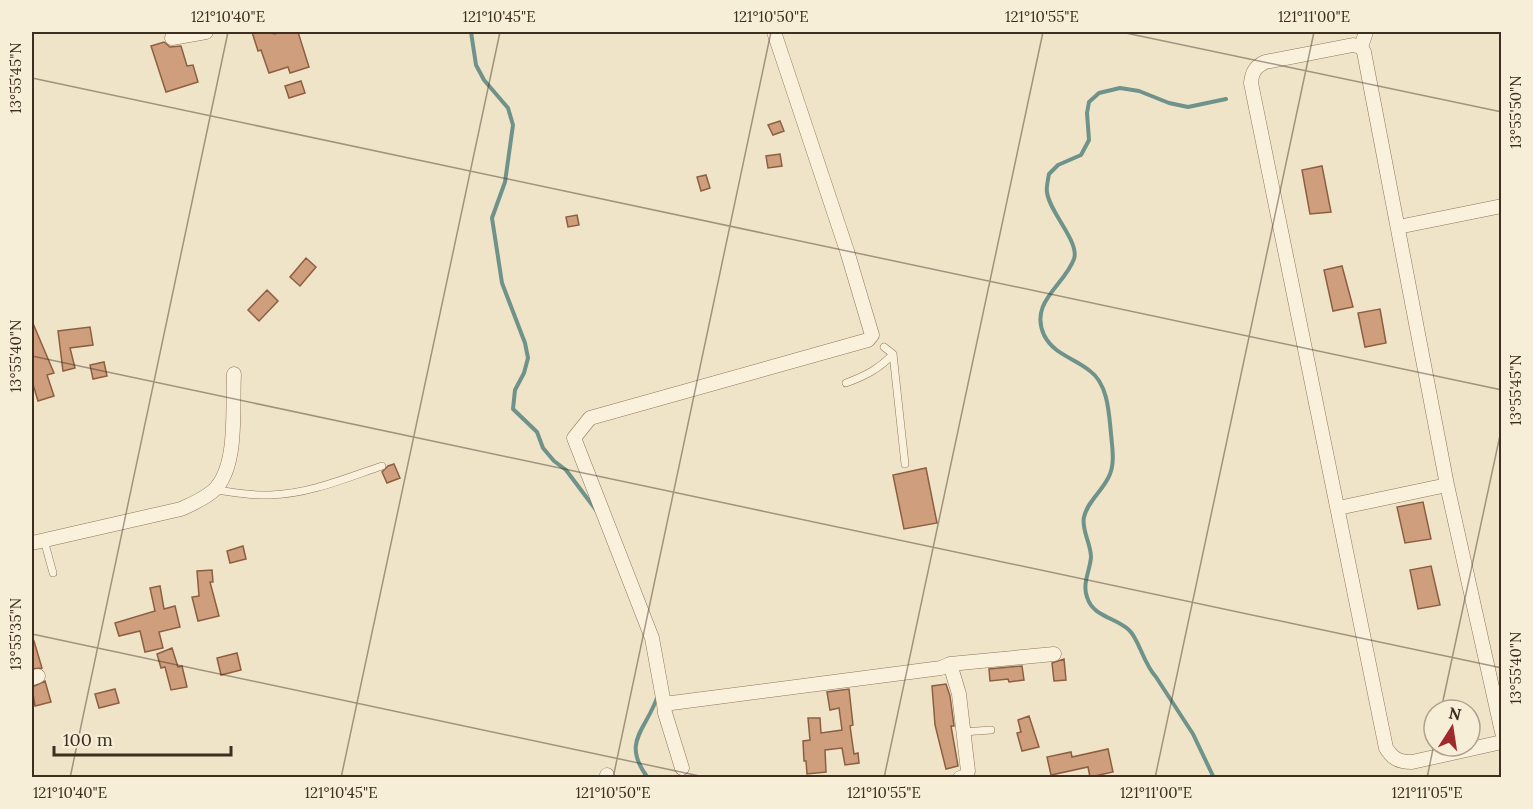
<svg xmlns="http://www.w3.org/2000/svg" width="1533" height="809" font-family="Lora,serif">
<style>
.lines{fill:none;stroke-linecap:round;stroke-linejoin:round}
.stream{stroke:#6f938a;stroke-width:4}
.building{fill:#cf9f7d;stroke:#8d5f41;stroke-width:1.5}
.service-casing{stroke:#8d765c;stroke-width:8}
.minor-casing{stroke:#8d765c;stroke-width:15}
.service{stroke:#faf1dc;stroke-width:7}
.minor{stroke:#faf1dc;stroke-width:14}
.ticks{fill:none;stroke:#3d2e20;stroke-width:1.5;stroke-opacity:0.45}
.neatline{fill:none;stroke:#3d2e20;stroke-width:2}
.ticks-label{font-size:15px;text-anchor:middle;fill:#3d2e20}
</style>
<rect width="100%" height="100%" fill="#f0e4c8"/>
<g class="lines">
<path class="stream" d="M471 32 476 65 484 80 508 108 513 125 505 182 492 218 502 283 525 343 528 358 524 373 515 390 513 409 537 432 543 448 554 461 566 470 596 510
M648 778C620 741 647 730 658 695
M1214 778 1193 734 1156 677C1143 663 1139 639 1129 630 1115 617 1093 617 1087 597 1082 583 1090 571 1091 557 1091 544 1081 529 1084 517 1088 500 1104 490 1110 474 1115 462 1112 446 1111 434 1109 413 1108 384 1090 371 1075 358 1054 355 1044 335 1029 302 1064 286 1074 259 1080 242 1049 212 1047 192 1046 187 1048 180 1049 174L1058 165 1081 155 1089 140 1087 113 1089 102 1099 93 1120 88 1139 91 1169 103 1188 107 1226 99"/>
</g>
<path class="building" d="M252 32H273L274 34 283 32H298L309 67 290 73 288 67 269 73 261 50 258 51Z
M164 42 170 47 181 46 187 66 193 65 198 82 166 92 151 46Z
M301 81 305 93 289 98 285 86Z
M780 121 784 131 773 135 768 125Z
M780 154 782 166 768 168 766 156Z
M1322 166 1331 212 1310 214 1302 170Z
M706 175 710 188 701 191 697 177Z
M577 215 579 225 568 227 566 217Z
M306 258 316 267 300 286 290 277Z
M1342 266 1353 307 1333 311 1324 270Z
M267 290 278 301 259 321 248 310Z
M1380 309 1386 343 1365 347 1358 313Z
M32 321 54 373 47 375 54 396 38 401 32 381Z
M90 327 93 345 70 348 75 368 63 371 58 331Z
M104 362 107 376 93 379 90 365Z
M394 464 400 478 387 483 382 472 388 466Z
M926 468 937 523 904 529 893 475Z
M1423 502 1431 539 1405 543 1397 507Z
M243 546 246 559 230 563 227 551Z
M1431 566 1440 605 1418 609 1410 570Z
M212 570 213 582H210L219 616 198 621 192 597 199 596 197 571Z
M160 586 164 609 175 606 180 627 159 632 163 648 145 652 140 631 119 636 115 623 155 611 150 588Z
M32 641H34L42 668 32 669Z
M172 648 178 667 182 666 187 687 171 690 165 667 161 668 157 654Z
M237 653 241 670 221 675 217 658Z
M1064 659 1066 680 1054 681 1052 663Z
M1022 666 1024 680 1009 682 1008 679 990 681 989 669Z
M45 681 51 702 35 706 32 687Z
M946 684 950 696 954 726H951L958 766 946 769 935 725 932 686Z
M115 689 119 703 99 708 95 694Z
M849 689 853 725 850 726 854 754 858 753 859 763 845 765 842 748 825 750 826 772 807 774 806 761H804L803 741 810 740 808 718H820L821 733 842 730 839 708 830 710 827 692Z
M1029 716 1039 747 1022 751 1017 733 1021 732 1018 720Z
M1108 749 1113 772 1090 777 1088 767 1051 775 1047 757 1071 752 1072 757Z"/>
<g class="lines">
<defs>
<path id="service" d="M884 347 893 354 905 464
M846 383C865 376 879 369 893 354
M215 490C233 492 252 496 270 495 309 494 346 478 382 466
M44 540 53 573
M963 732 991 730"/>
<path id="minor" d="M774 32 847 251 872 335 868 340 590 418 574 438 652 638 664 704 941 668 950 664 959 694 968 771 966 776 960 778
M172 38 206 32
M1361 47 1366 32
M1398 227 1502 206
M1338 508 1447 485
M32 543 181 509C192 504 204 499 213 491 239 468 232 407 234 374
M950 664 1054 654
M32 678 38 676
M664 704 665 713 682 768
M1502 732 1447 485 1364 52 1361 47 1353 45 1265 62C1255 67 1252 72 1251 83L1386 748C1393 759 1399 762 1412 762L1502 742
M607 775 608 778"/>
</defs>
<use href="#service" class="service-casing"/>
<use href="#minor" class="minor-casing"/>
<use href="#service" class="service"/>
<use href="#minor" class="minor"/>
</g>
<path class="ticks" d="M1121 32 1502 112M32 78 1502 390M32 356 1502 668M32 634 709 778M1441 710 1502 426M70 778 228 32M341 778 500 32M613 778 771 32M884 778 1043 32M1155 778 1314 32M1427 778 1434 744"/>
<rect width="1533" height="809" fill="none" stroke="#f7eed8" stroke-width="66"/>
<g transform="translate(1452 728) rotate(12)"><circle r="28" fill="#f7eed8" stroke="#ada18e" stroke-width="1.5"/>
<path d="M0-4.5L10 22L0 15L-10 22Z" fill="#9e2a2b"/>
<text y="-9" font-size="16" font-weight="bold" text-anchor="middle" fill="#3d2e20">N</text>
</g>
<path d="M54 746v9h177v-9" fill="none" stroke="#3d2e20" stroke-width="3"/>
<text x="63" y="746" font-size="18" fill="#3d2e20" stroke="#f7eed8" stroke-width="4.5" paint-order="stroke">100 m</text>
<rect x="33" y="33" width="1467" height="743" class="neatline"/>
<g class="ticks-label">
<text x="228" y="22">121°10'40"E</text>
<text x="499" y="22">121°10'45"E</text>
<text x="771" y="22">121°10'50"E</text>
<text x="1042" y="22">121°10'55"E</text>
<text x="1314" y="22">121°11'00"E</text>
<text transform="translate(16 78) rotate(-90)" y="5">13°55'45"N</text>
<text transform="translate(1516 112) rotate(-90)" y="5">13°55'50"N</text>
<text transform="translate(16 356) rotate(-90)" y="5">13°55'40"N</text>
<text transform="translate(1516 390) rotate(-90)" y="5">13°55'45"N</text>
<text transform="translate(16 634) rotate(-90)" y="5">13°55'35"N</text>
<text transform="translate(1516 668) rotate(-90)" y="5">13°55'40"N</text>
<text x="70" y="798">121°10'40"E</text>
<text x="341" y="798">121°10'45"E</text>
<text x="613" y="798">121°10'50"E</text>
<text x="884" y="798">121°10'55"E</text>
<text x="1156" y="798">121°11'00"E</text>
<text x="1427" y="798">121°11'05"E</text>
</g>
</svg>
